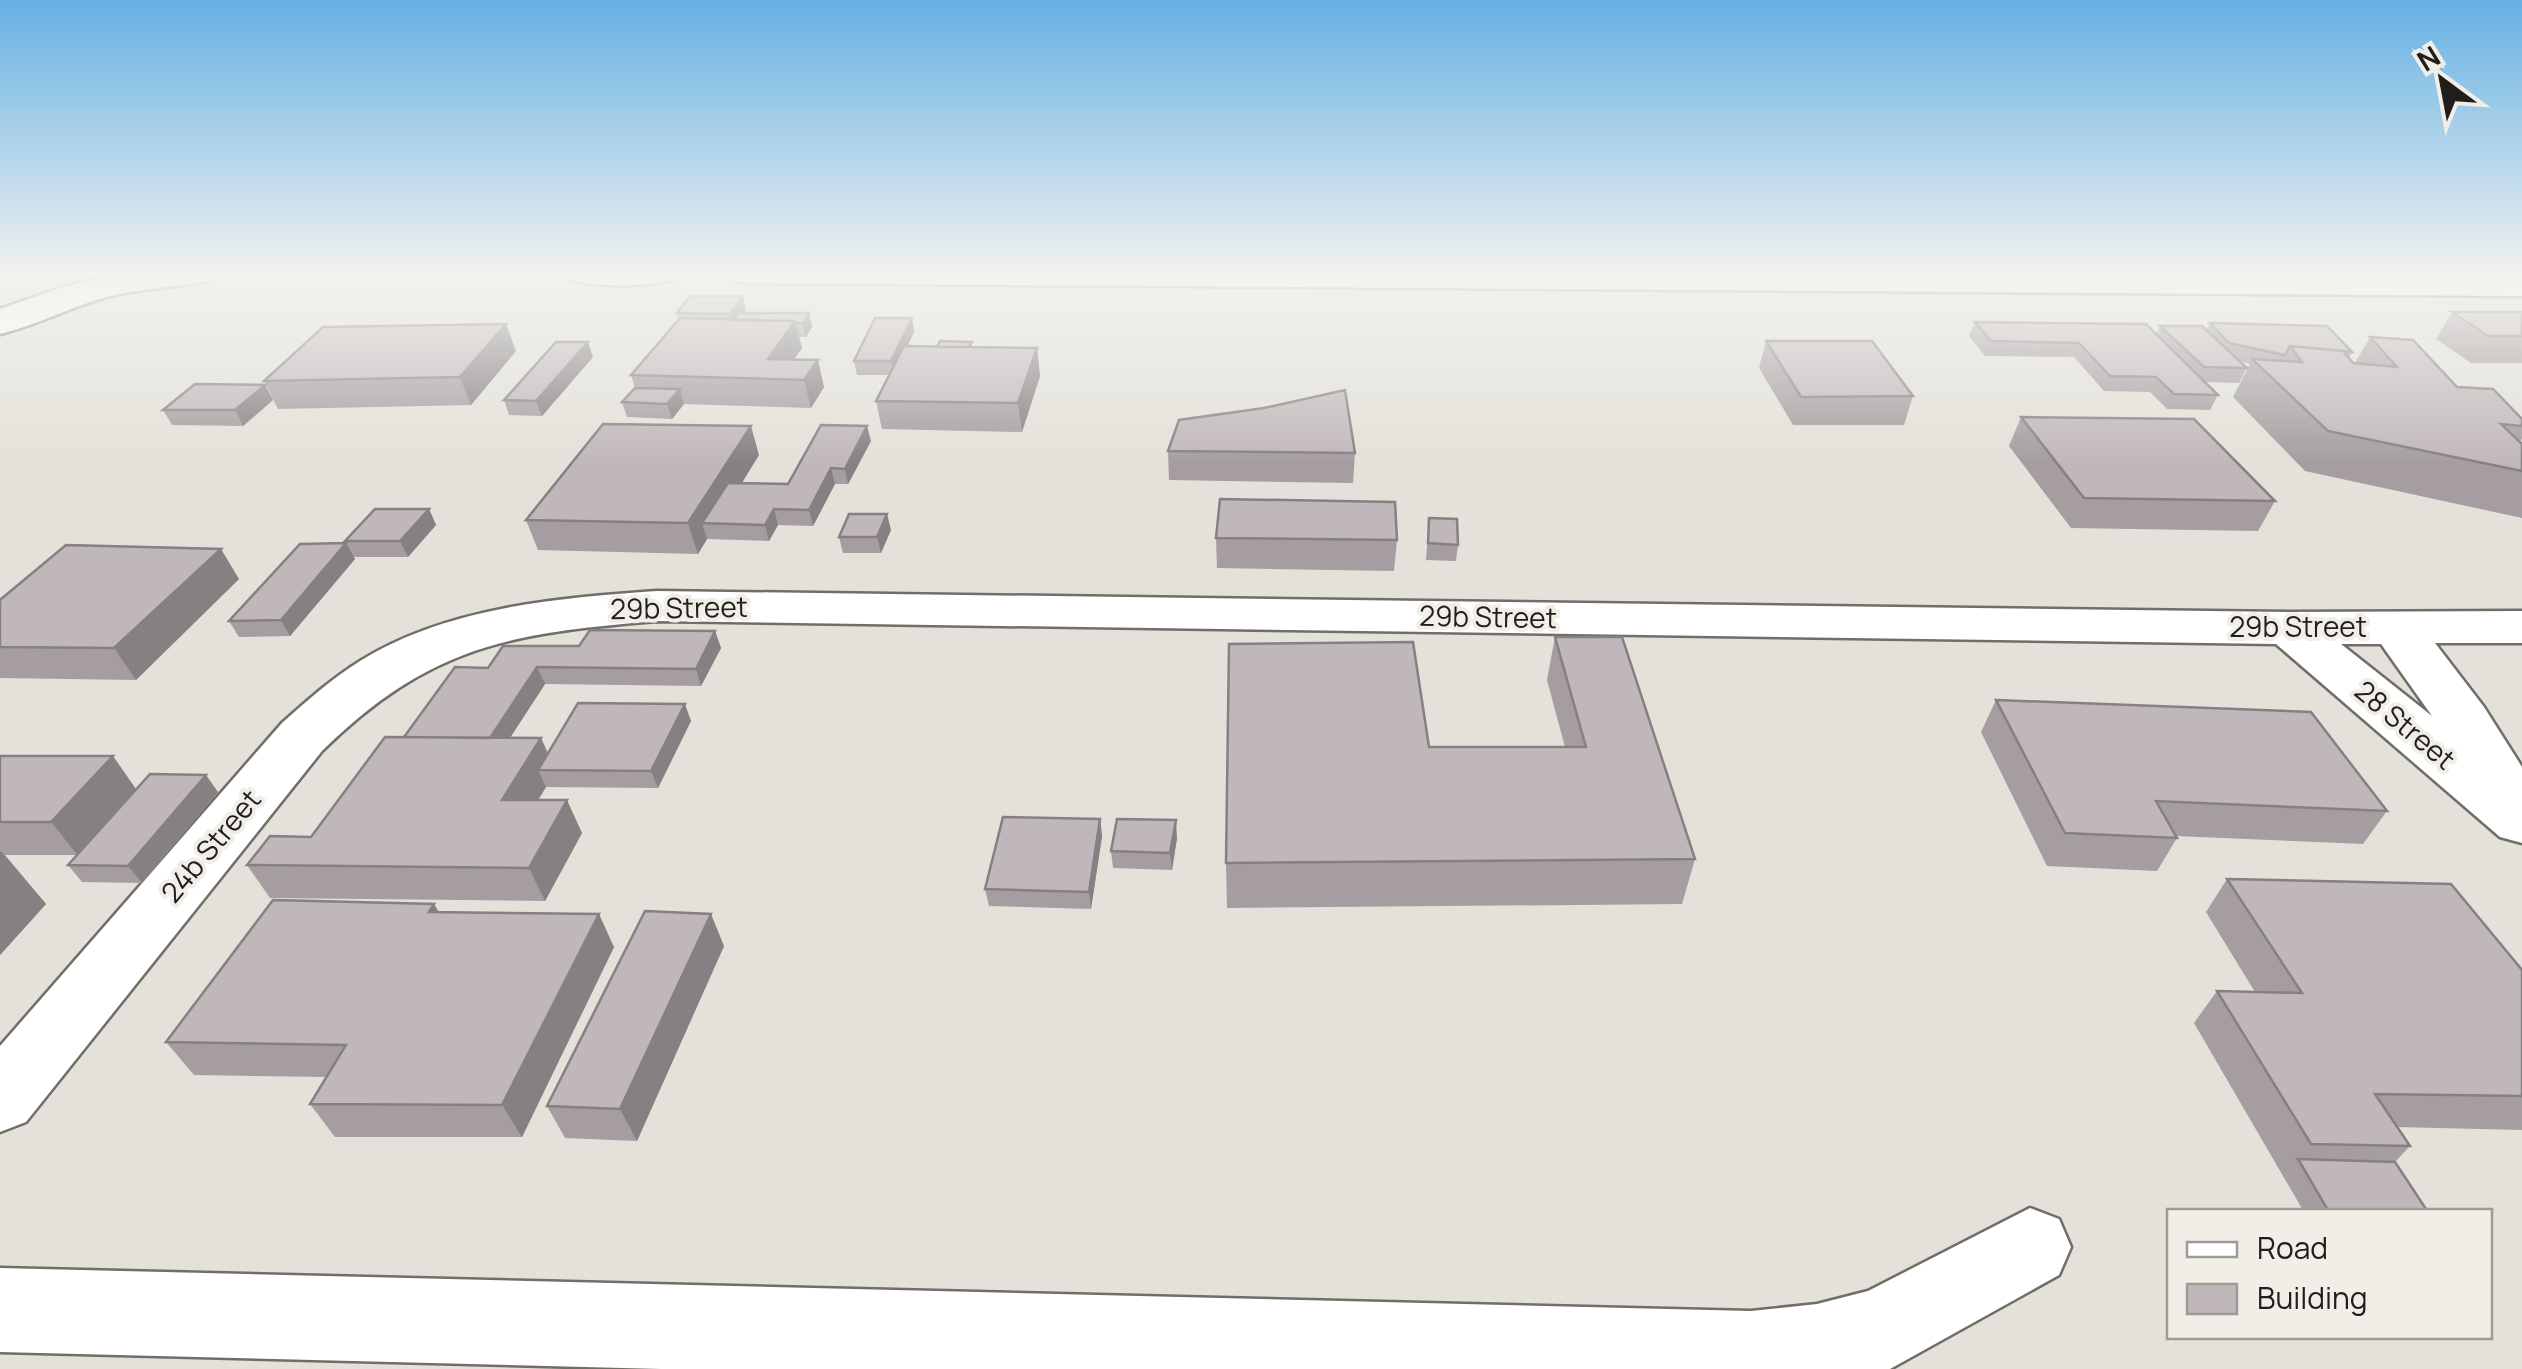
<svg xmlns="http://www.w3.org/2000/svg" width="2522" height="1369" font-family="Manrope,sans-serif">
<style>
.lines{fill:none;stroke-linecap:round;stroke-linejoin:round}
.minor-casing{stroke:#706e67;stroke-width:5}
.minor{fill:#fff;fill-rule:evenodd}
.wall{fill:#a59da0}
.shaded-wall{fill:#868082}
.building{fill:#c0b7ba;stroke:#868082;stroke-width:2.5}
.labels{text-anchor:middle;stroke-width:8;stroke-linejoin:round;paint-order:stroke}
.street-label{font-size:28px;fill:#1f1e1b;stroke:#f0eee6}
</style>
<rect width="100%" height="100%" fill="#e3e1d9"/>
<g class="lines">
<defs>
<path id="minor" d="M120 272H215L211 280C175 288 138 288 103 298 68 308 35 326 0 334V309L60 288Z
M567 272H676L672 280C643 287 600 287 571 280Z
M730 272 2522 274V296L747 283 734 280Z
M657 591 2289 612 2522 611V643H2435L2484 707 2522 767V843L2500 837 2276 644 657 621C511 633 430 645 322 751L26 1122 0 1132V1046L282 723C307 701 331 679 360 661 447 607 558 598 657 591ZM2341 644H2381L2432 716Z
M2030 1208 2059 1219 2071 1247 2059 1275 1890 1369H661L0 1352V1268L1751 1311 1817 1304 1868 1291Z"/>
</defs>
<use href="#minor" class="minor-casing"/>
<use href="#minor" class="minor"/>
</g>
<path class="wall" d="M743 296 746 310 745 313H809L812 327 806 337H799L802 348 794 359 824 387 811 408 684 404 672 419 627 417 622 402 635 388 631 375 678 320 677 313Z
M2452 312H2522V363H2471L2436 339Z
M912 318 914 332 907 346 937 347 972 342V347L1037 348 1040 376 1022 432 882 429 876 401 889 375H857L854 361Z
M1975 322 2156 334 2160 326 2206 330 2210 323 2352 352 2349 358 2353 363H2355L2370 337 2457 387 2522 419V438L2520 442 2522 444V518L2305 471 2233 397 2250 364 2240 361 2247 368 2239 383 2205 382 2218 395 2210 410 2167 409 2150 392 2104 391 2074 357 1985 356 1969 336Z
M1766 341 1913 396 1904 425H1793L1759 368Z
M516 351 471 405 278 409 264 381Z
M593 357 542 416 509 415 504 400Z
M265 385 273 400 243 426 172 425 163 410Z
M1264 408 1355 453 1353 483 1169 480 1168 451Z
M2021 417 2275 501 2258 531 2071 528 2009 446Z
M871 441 848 484H835L813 526 778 525 769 541 707 539 698 554 538 550 526 520 759 455 742 483 788 484Z
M429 509 436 525 408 557H353L355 559 290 636 239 637 229 621 346 543 345 541Z
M1429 518 1458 545 1456 561 1426 560Z
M891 530 881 553H843L839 537Z
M1216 538 1397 540 1394 571 1217 568Z
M239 579 136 680 0 678V600Z
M715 631 721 648 701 686 545 684 510 738H541L548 753 691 721 658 788 546 787 538 800 582 833 545 901 270 898 247 865 311 837 404 737 488 668 579 646Z
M1555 637 1695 859 1682 904 1227 908 1226 863 1429 747H1565L1547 680Z
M1996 700 2387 811 2363 844 2176 836 2177 838 2157 871 2047 866 1981 732Z
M0 756 77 855H5L46 904 0 955Z
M218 792 142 883 82 882 68 865Z
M1100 819 1102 836 1091 909 989 906 985 889Z
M1177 838 1172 870 1113 868 1111 851Z
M2227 879 2522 970V1130L2397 1127 2410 1146 2395 1162 2428 1212H2304L2194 1023 2217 991 2255 992 2206 912Z
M439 912 614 947 522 1137H335L310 1104 326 1077 194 1075 166 1042Z
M724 946 637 1141 565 1138 547 1106Z"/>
<path class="shaded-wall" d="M743 296 746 310 738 322H732L730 314Z
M809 313 812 327 806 337 803 323Z
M912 318 914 332 894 375 891 361Z
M795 321 802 348 780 379 768 359Z
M506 324 516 351 471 405 460 377Z
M588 342 593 357 542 416 536 401Z
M1037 348 1040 376 1022 432 1018 403Z
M818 360 824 387 811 408 804 380Z
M265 385 273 400 243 426 235 410Z
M680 389 684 404 672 419 667 404Z
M751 426 759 455 716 524 702 523 707 539 698 554 688 523Z
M867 426 871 441 848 484 845 469Z
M831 468 835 484 813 526 809 510Z
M429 509 436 525 408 557 400 541Z
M774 509 778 525 769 541 765 525Z
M887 514 891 530 881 553 877 537Z
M346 543 355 559 290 636 281 620Z
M221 549 239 579 136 680 114 648Z
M715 631 721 648 701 686 696 669Z
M537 667 545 684 489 770 481 752Z
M685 704 691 721 658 788 651 771Z
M541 738 555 770H538L546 787 518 833 502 800Z
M113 756 136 789 77 855 51 822Z
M206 775 218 792 142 883 128 866Z
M567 800 582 833 545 901 529 868Z
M1100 819 1102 836 1091 909 1089 892Z
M1176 820 1177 838 1172 870 1170 853Z
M1 851 46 904 0 955V852Z
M434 904 453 936 429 912Z
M599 914 614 947 522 1137 502 1105Z
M711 914 724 946 637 1141 620 1109Z"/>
<path class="building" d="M690 296H743L730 314 677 313Z
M2452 312H2522V336H2488Z
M739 313H809L803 323H794L795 321 734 320Z
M680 318 795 321 768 359 818 360 804 380 631 375Z
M875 318H912L891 361H854Z
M1975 322 2146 324 2218 395 2174 394 2156 377 2110 376 2079 343 1991 341Z
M2210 323 2327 326 2352 352 2290 346 2285 355 2229 343Z
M506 324 460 377 264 381 323 327Z
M2160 326H2202L2247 368 2204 367Z
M2370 337 2413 340 2457 387 2493 389 2522 419V426L2501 424 2522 444V471L2328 431 2252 359 2302 362 2290 346 2343 351 2353 363 2397 367Z
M940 341 972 342 969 347H937Z
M1766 341H1872L1913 396 1801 397Z
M556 342H588L536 401 504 400Z
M904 346 1037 348 1018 403 876 401Z
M195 384 265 385 235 410H163Z
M635 388 680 389 667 404 622 402Z
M1345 390 1355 453 1168 451 1179 420 1264 408Z
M2021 417 2194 419 2275 501 2084 498Z
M603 424 751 426 688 523 526 520Z
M821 425 867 426 845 469 831 468 809 510 774 509 765 525 702 523 728 483 788 484Z
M1220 499 1395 502 1397 540 1216 538Z
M375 509H429L400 541H345Z
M849 514H887L877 537H839Z
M1429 518 1457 519 1458 545 1428 543Z
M346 543 281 620 229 621 300 544Z
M66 545 221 549 114 648 0 647V600Z
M590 630 715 631 696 669 537 667 490 738 404 737 455 667 488 668 503 646H579Z
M1555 637H1622L1695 859 1226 863 1229 644 1413 642 1429 747H1586Z
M1996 700 2311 712 2387 811 2156 801 2177 838 2065 833Z
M578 703 685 704 651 771 538 770Z
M385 737 541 738 502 800H567L529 868 247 865 270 836 311 837Z
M0 756H113L51 822H0Z
M150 774 206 775 128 866 68 865Z
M1003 817 1100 819 1089 892 985 889Z
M1117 819 1176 820 1170 853 1111 851Z
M2227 879 2451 884 2522 970V1096L2375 1094 2410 1146 2311 1144 2217 991 2302 993Z
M273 900 434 904 429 912 599 914 502 1105 310 1104 346 1045 166 1042Z
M645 911 711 914 620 1109 547 1106Z
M2298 1159 2395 1162 2428 1212H2329Z"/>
<linearGradient id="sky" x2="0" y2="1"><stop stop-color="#65b1e5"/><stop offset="0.59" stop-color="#f2f2ee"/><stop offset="1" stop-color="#f2f2ee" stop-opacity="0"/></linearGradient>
<rect width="2522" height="464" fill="url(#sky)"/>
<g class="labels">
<g class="street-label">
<text transform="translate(679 608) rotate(-1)" y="10">29b Street</text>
<text transform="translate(1488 617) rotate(1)" y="10">29b Street</text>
<text x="2298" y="637">29b Street</text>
<text transform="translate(2405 725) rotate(40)" y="10">28 Street</text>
<text transform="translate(211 846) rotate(-50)" y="10">24b Street</text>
</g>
</g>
<rect x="2167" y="1209" width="325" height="130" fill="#f0eee6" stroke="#9c9b95" stroke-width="2.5"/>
<rect x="2187" y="1242" width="50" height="15" fill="#ffffff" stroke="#9c9b95" stroke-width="2.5"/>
<text x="2257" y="1259" font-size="30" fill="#1f1e1b">Road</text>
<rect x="2187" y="1284" width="50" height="30" fill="#c0b7ba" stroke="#9c9b95" stroke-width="2.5"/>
<text x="2257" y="1309" font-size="30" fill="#1f1e1b">Building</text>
<g transform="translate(2442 80) rotate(328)" stroke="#f0eee6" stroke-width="8" paint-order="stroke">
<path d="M0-8L18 38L0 25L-18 38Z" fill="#1f1e1b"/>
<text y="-15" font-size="28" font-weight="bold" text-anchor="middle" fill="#1f1e1b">N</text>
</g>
</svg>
